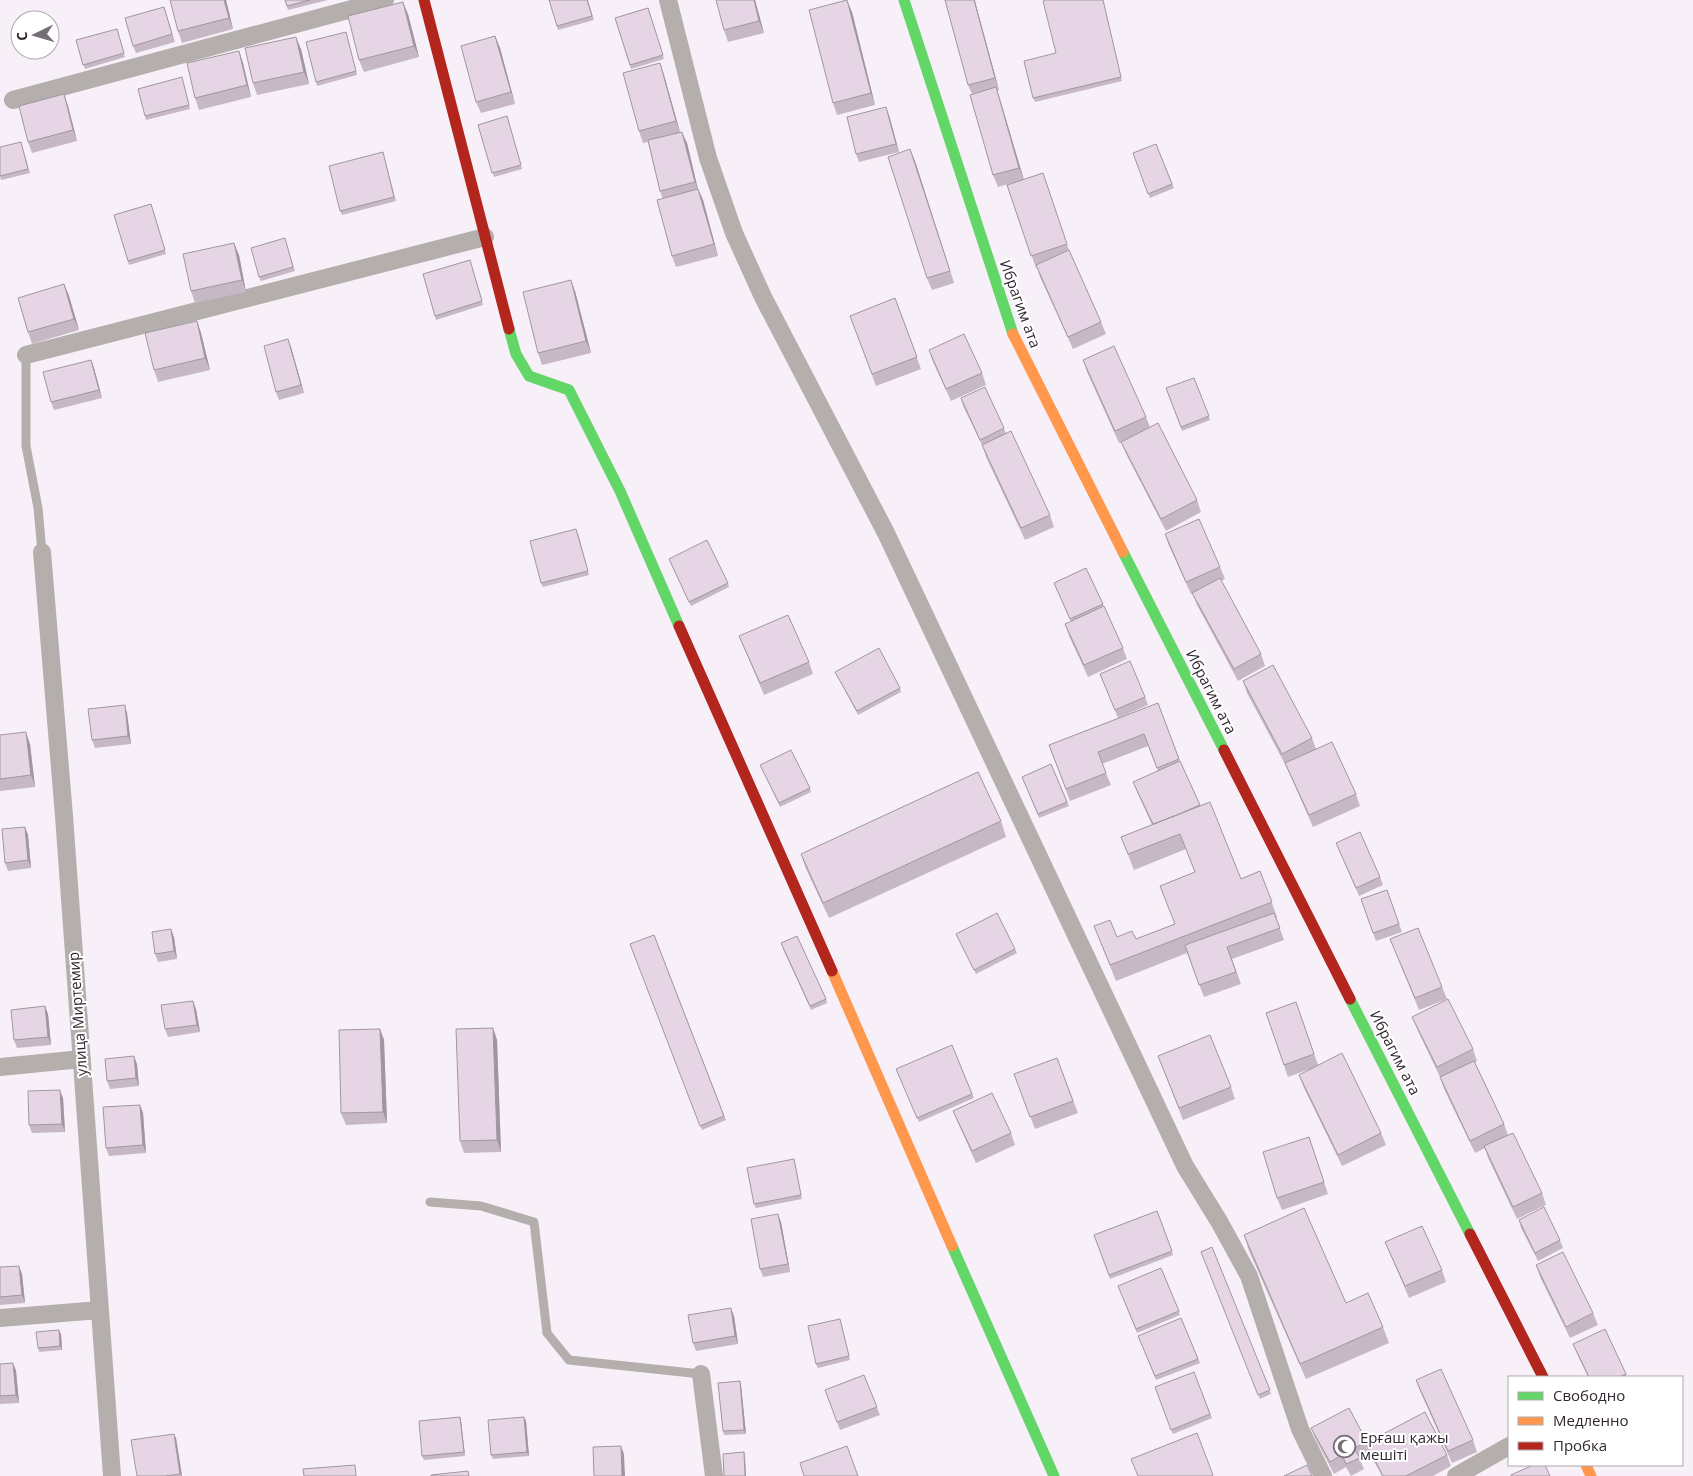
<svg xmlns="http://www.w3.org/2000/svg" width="1693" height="1476" font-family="'Open Sans',sans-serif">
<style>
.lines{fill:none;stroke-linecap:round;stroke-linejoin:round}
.lane{stroke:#b4afad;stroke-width:9}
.street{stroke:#b4afad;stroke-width:18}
.fast{stroke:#63d668;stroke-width:11}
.slow{stroke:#ff974d;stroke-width:11}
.jam{stroke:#b3261e;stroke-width:11}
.wall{fill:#c6b8c5}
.shaded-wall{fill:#a196a0}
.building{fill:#e6d6e5;stroke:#a196a0}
.labels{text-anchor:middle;stroke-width:4;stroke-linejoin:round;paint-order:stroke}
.street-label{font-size:15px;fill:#312730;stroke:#fff}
.poi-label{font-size:15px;fill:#312730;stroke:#fff;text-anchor:start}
</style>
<rect width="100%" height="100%" fill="#f8f0f8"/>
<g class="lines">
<path class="lane" d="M26 355V446L38 508 42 552
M430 1202 481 1206 534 1222 547 1333 569 1360 701 1374"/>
<path class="street" d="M668 0 708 158 734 233 763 297 886 533 1185 1166 1220 1223 1249 1276 1300 1429 1323 1476
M13 100 385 0
M26 355 485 237
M42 552 64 816 112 1476
M0 1067 82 1059
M0 1318 100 1310
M701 1374 714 1476
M1456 1476 1509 1446"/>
<path class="fast" d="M904 0 1013 334
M509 329 516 354 529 376 569 390 620 491 679 626
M1123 552 1224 750
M1350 999 1470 1234
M952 1246 1054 1476"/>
<path class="slow" d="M1013 334 1123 552
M832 971 952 1246
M1586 1465 1591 1476"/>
<path class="jam" d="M424 0 509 329
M679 626 832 971
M1224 750 1350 999
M1470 1234 1543 1377"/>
</g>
<path class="wall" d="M226 0 233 29 182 43 178 31Z
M285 0H328L288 10Z
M549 0H588L594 20 558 30Z
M755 0 764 33 728 42 724 30Z
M1103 0 1122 81 1035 102 1033 98 1056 53Z
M976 5 999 90 997 91 1024 180 998 187 993 175 972 94 968 85Z
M164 7 175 42 136 53 133 46Z
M648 8 664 59 631 69 615 18Z
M852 12 875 105 837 115 833 103Z
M408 14 419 57 364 72 359 60Z
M346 32 357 75 317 86 316 82Z
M118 33 125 57 85 69 76 40Z
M495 36 500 48 515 104 481 113 476 102Z
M301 49 309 84 257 95 253 83Z
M239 51 243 63 251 97 199 110 195 98Z
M660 63 664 75 680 132 687 143 698 189 703 200 718 256 676 267 672 256 663 199 660 191 648 142 643 143 639 131Z
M183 81 190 109 146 120 145 116Z
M64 94 68 106 77 141 32 153 28 142Z
M889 115 899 152 859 162 856 154Z
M507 116 522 169 494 177 478 125Z
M1156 144 1174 188 1150 198 1133 153Z
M22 146 30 173 1 180 0 176Z
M383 152 396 201 342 215 340 211Z
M915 161 954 283 932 290 927 278Z
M1043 173 1071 256 1101 322 1106 334 1073 349 1040 277 1037 267 1036 268 1007 185Z
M151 204 166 254 129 265 114 215Z
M285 238 295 271 261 281 259 277Z
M239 255 246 292 195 303 191 291Z
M470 260 483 305 436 320 423 274Z
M64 284 69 296 79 330 32 344 28 332Z
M575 291 591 353 542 365 538 353Z
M895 298 921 369 876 386 850 316Z
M197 321 201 333 210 370 158 382 154 370Z
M291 347 304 393 279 400 276 392Z
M929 350 982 373 986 385 951 401 933 362Z
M91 360 94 368 102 398 54 410 51 402Z
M1083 360 1146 417 1150 427 1197 500 1201 512 1166 531 1126 454 1121 442 1128 439 1119 443 1087 372Z
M1194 378 1210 420 1182 431 1166 388Z
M961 398 1004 428 1006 434 1050 515 1054 527 1025 540 986 457 983 447 963 406Z
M578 533 589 575 543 587 541 583Z
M1165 534 1220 567 1225 579 1221 581 1261 654 1265 666 1238 681 1197 605 1193 594H1191L1169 546Z
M669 559 728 583 729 587 691 606Z
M1086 568 1123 648 1127 659 1088 677 1069 636 1065 624 1071 622 1054 583Z
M739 636 809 662 813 674 764 695Z
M835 672 900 688 901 692 858 715Z
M1100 674 1145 697 1148 705 1118 718Z
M1243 681 1312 738 1316 749 1356 794 1360 806 1313 827 1290 775 1286 766 1247 693Z
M1158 703 1181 764 1200 806 1241 879 1260 871 1277 917 1276 918 1284 940 1232 959 1241 984 1204 997 1187 953 1116 981 1100 941 1117 937 1136 939 1175 924 1160 886 1195 872 1186 849 1134 870 1121 837 1152 825 1138 794 1133 782 1158 771 1148 746 1102 764 1111 785 1070 801 1049 745Z
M127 713 131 744 95 748 92 740Z
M0 735 30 744 35 787 0 791Z
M1051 764 1069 806 1039 818 1022 777Z
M760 765 810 788 811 792 780 807Z
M1001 821 1006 837 829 918 806 869 801 854Z
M25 827 28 835 31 868 8 871 5 863Z
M1336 843 1380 877 1383 885 1359 896Z
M1387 890 1402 932 1376 941 1361 899Z
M956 934 1015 949 1017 953 976 974Z
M654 935 726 1120 702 1130 630 944Z
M174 937 177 959 158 962 155 954Z
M1390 939 1442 987 1447 999 1419 1010Z
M782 947 826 999 827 1003 811 1010Z
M1296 1002 1318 1065 1381 1133 1386 1145 1342 1166 1303 1086 1299 1075 1310 1069 1288 1077 1266 1013Z
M45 1006 48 1014 51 1045 17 1048 14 1040Z
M196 1009 200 1032 168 1037 165 1029Z
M1412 1017 1473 1049 1477 1061 1475 1063 1504 1124 1508 1135 1542 1193 1546 1205 1517 1219 1488 1158 1485 1148 1475 1153 1444 1089 1440 1077 1417 1029Z
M493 1028 497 1040 501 1152 464 1153 460 1141Z
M380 1029 384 1040 387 1123 346 1125 341 1113Z
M952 1045 974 1098 919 1122 896 1069Z
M1158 1056 1231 1087 1235 1099 1183 1120Z
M1057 1058 1078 1113 1035 1129 1014 1074Z
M137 1064 139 1086 110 1089 107 1081Z
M63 1098 65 1132 32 1133 29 1125Z
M140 1105 143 1113 146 1153 109 1156 106 1148Z
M953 1111 1011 1133 1015 1145 976 1163 958 1123Z
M1309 1137 1328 1194 1282 1210 1277 1198Z
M795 1163 802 1199 756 1208 754 1204Z
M1157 1211 1173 1255 1110 1279 1094 1235Z
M1519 1220 1560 1240 1563 1248 1538 1261 1521 1228Z
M781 1222 790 1272 763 1277 760 1269Z
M1244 1235 1383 1327 1389 1343 1306 1379 1249 1251Z
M1385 1242 1442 1270 1446 1282 1409 1298 1390 1254Z
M1212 1247 1271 1394 1260 1399 1201 1252Z
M1536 1265 1593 1313 1598 1325 1570 1338 1540 1277Z
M0 1267 22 1274 25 1303 0 1305Z
M1161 1268 1180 1315 1137 1333 1118 1286Z
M734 1316 738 1344 696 1351 693 1343Z
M1181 1318 1200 1363 1156 1380 1138 1336Z
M841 1323 850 1360 818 1368 816 1364Z
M59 1330 61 1334 62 1350 39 1352 38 1348Z
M1573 1344 1626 1374 1627 1377H1588L1578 1356Z
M13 1363 16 1371 19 1403 0 1404V1364Z
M1194 1372 1212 1418 1173 1434 1155 1387Z
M864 1375 880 1415 840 1430 825 1390Z
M1416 1380 1473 1440 1477 1452 1452 1463 1420 1391Z
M740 1381 741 1385 746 1434 724 1435 723 1431Z
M460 1417 461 1421 465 1456 424 1460 422 1456Z
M524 1417 526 1421 529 1456 493 1459 491 1455Z
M1311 1428 1367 1442 1447 1455 1451 1466 1433 1476H1382L1370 1454 1360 1460 1364 1469 1351 1476 1346 1467 1334 1474 1316 1440Z
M176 1438 182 1476H137Z"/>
<path class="shaded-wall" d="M224 0H226L233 29 229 18Z
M754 0H755L764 33 759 21Z
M847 0 852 12 875 105 871 93Z
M974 0H975L976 5 999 90 995 78Z
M403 2 408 14 419 57 414 46Z
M495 36 500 48 515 104 511 92Z
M296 37 301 49 309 84 304 72Z
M239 51 243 63 251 97 247 85Z
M660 63 664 75 680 132 676 121Z
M996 87 1000 99 1024 180 1019 168Z
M64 94 68 106 77 141 73 130Z
M886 107 889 115 899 152 896 144Z
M682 132 687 143 699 194 695 182Z
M910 149 915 161 954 283 950 271Z
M698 189 703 200 718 256 714 244Z
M234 243 239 255 246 292 242 280Z
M571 280 575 291 591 353 586 341Z
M64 284 69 296 79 330 74 319Z
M197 321 201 333 210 370 205 358Z
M288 339 291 347 304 393 301 385Z
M91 360 94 368 102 398 99 390Z
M125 705 127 713 131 744 128 736Z
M26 732 30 744 35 787 31 775Z
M25 827 28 835 31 868 28 860Z
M171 929 174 937 177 959 174 951Z
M193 1001 196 1009 200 1032 197 1025Z
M45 1006 48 1014 51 1045 48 1037Z
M493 1028 497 1040 501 1152 497 1140Z
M380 1029 384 1040 387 1123 383 1112Z
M134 1056 137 1064 139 1086 136 1078Z
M60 1090 63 1098 65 1132 62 1124Z
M140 1105 143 1113 146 1153 143 1145Z
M778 1214 781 1222 790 1272 788 1264Z
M19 1266 22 1274 25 1303 22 1295Z
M731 1308 734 1316 738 1344 735 1336Z
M59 1330 61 1334 62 1350 60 1346Z
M13 1363 16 1371 19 1403 16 1395Z
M740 1381 741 1385 746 1434 744 1430Z
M460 1417 461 1421 465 1456 464 1452Z
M524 1417 526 1421 529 1456 527 1452Z
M174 1434 176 1438 182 1476 180 1474Z
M621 1446 624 1454 625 1476H622Z
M744 1452 745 1456 746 1476H745Z"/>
<path class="building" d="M170 0H224L229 18 178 31Z
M285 0H310L287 6Z
M549 0H587L592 16 557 26Z
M716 0H754L759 21 724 30Z
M847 0 871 93 833 103 809 10Z
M945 0H974L995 78 968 85Z
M1045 0H1103L1121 77 1033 98 1024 61 1056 53 1043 1Z
M403 2 414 46 359 60 348 16Z
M164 7 172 34 133 46 125 18Z
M648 8 663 55 630 65 615 18Z
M117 29 124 53 83 65 76 40Z
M346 32 356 71 316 82 306 42Z
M495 36 511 92 476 102 461 46Z
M296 37 304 72 253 83 245 48Z
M239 51 247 85 195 98 187 63Z
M660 63 676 121 639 131 623 73Z
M182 77 189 105 145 116 138 89Z
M996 87 1019 168 993 175 970 95Z
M64 94 73 130 28 142 19 106Z
M886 107 896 144 856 154 847 117Z
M507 116 521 165 492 173 478 125Z
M682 132 695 182 660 191 648 140Z
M21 142 28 169 0 176V147Z
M1156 144 1172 184 1148 194 1133 153Z
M910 149 950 271 927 278 888 157Z
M383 152 394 197 340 211 329 166Z
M1043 173 1067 244 1031 256 1007 185Z
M698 189 714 244 672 256 657 200Z
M151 204 165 250 128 261 114 215Z
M285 238 293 267 259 277 251 248Z
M234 243 242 280 191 291 183 254Z
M1069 250 1101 322 1068 337 1036 265Z
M470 260 482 301 435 316 423 274Z
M571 280 586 341 538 353 523 292Z
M64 284 74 319 28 332 18 298Z
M895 298 917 357 872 374 850 316Z
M197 321 205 358 154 370 145 333Z
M964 334 982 373 946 389 929 350Z
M288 339 301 385 276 392 264 346Z
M1114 346 1146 417 1115 431 1083 360Z
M91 360 99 390 51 402 43 372Z
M1194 378 1209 416 1181 427 1166 388Z
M985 387 1004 428 980 440 961 398Z
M1158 423 1197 500 1161 519 1121 442Z
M1011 431 1050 515 1021 528 982 445Z
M1199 519 1220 567 1186 582 1165 534Z
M576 529 588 571 541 583 530 541Z
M707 540 728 583 689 602 669 559Z
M1086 568 1103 604 1070 619 1054 583Z
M1220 578 1261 654 1234 669 1192 593Z
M1104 606 1123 648 1084 665 1065 624Z
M788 615 809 662 760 683 739 636Z
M879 648 900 688 857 711 835 672Z
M1130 661 1145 697 1115 710 1100 674Z
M1273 665 1312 738 1282 754 1243 681Z
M1158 703 1179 759 1157 768 1144 734 1098 752 1106 773 1066 789 1049 745Z
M125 705 128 736 92 740 88 709Z
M26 732 31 775 0 779V735Z
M1332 742 1356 794 1309 815 1285 763Z
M791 750 810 788 779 803 760 765Z
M1180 761 1200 805 1177 815 1153 824 1133 782Z
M1051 764 1067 802 1038 814 1022 777Z
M978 772 1001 821 823 903 801 854Z
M1210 802 1241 879 1260 871 1272 902 1110 965 1094 926 1110 920 1117 937 1132 931 1136 939 1175 924 1160 886 1195 872 1180 834 1128 854 1121 837Z
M25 827 28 860 5 863 2 829Z
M1360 832 1380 877 1356 888 1336 843Z
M1387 890 1399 924 1373 933 1361 899Z
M997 913 1015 949 974 970 956 934Z
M1274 913 1280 928 1227 947 1236 972 1199 985 1185 945Z
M1418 928 1442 987 1415 998 1390 939Z
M171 929 174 951 155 954 152 932Z
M654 935 724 1116 700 1126 630 944Z
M797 936 826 999 810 1006 781 943Z
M1448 999 1473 1049 1437 1067 1412 1017Z
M193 1001 197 1025 165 1029 161 1005Z
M1296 1002 1314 1054 1284 1065 1266 1013Z
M45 1006 48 1037 14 1040 11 1010Z
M493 1028 497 1140 460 1141 456 1029Z
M380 1029 383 1112 341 1113 339 1030Z
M1210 1035 1231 1087 1179 1108 1158 1056Z
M952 1045 972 1094 917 1118 896 1069Z
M1342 1053 1381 1133 1338 1155 1299 1075Z
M134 1056 136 1078 107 1081 105 1059Z
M1057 1058 1073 1101 1030 1117 1014 1074Z
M1474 1061 1504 1124 1470 1141 1440 1077Z
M60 1090 62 1124 29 1125 28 1091Z
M992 1093 1011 1133 972 1151 953 1111Z
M140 1105 143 1145 106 1148 103 1107Z
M1513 1133 1542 1193 1513 1207 1484 1146Z
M1309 1137 1324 1182 1277 1198 1263 1152Z
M794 1159 801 1195 754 1204 747 1168Z
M1544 1207 1560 1240 1535 1253 1519 1220Z
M1304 1208 1346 1303 1368 1293 1383 1327 1300 1364 1244 1235Z
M1157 1211 1172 1251 1109 1275 1094 1235Z
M778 1214 788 1264 760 1269 751 1219Z
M1422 1226 1442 1270 1405 1286 1385 1242Z
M1212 1247 1270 1390 1258 1395 1201 1252Z
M1563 1252 1593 1313 1566 1327 1536 1265Z
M19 1266 22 1295 0 1297V1267Z
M1161 1268 1179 1311 1136 1329 1118 1286Z
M731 1308 735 1336 693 1343 688 1315Z
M1181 1318 1198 1359 1155 1376 1138 1336Z
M840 1319 849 1356 816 1364 808 1326Z
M1605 1329 1626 1374 1619 1377H1589L1573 1344Z
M59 1330 60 1346 38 1348 36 1332Z
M13 1363 16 1395 0 1396V1364Z
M1441 1369 1473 1440 1448 1451 1416 1380Z
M1194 1372 1210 1414 1171 1430 1155 1387Z
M864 1375 877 1407 837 1422 825 1390Z
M740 1381 744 1430 723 1431 718 1383Z
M1349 1408 1367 1442 1354 1448 1360 1458 1346 1464 1342 1455 1330 1462 1311 1428Z
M1425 1412 1447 1455 1406 1476H1383L1366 1443Z
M460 1417 464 1452 422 1456 419 1421Z
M524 1417 527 1452 491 1455 488 1420Z
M1197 1433 1213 1475 1211 1476H1138L1131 1459Z
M174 1434 180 1474 165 1476H137L131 1440Z
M621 1446 622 1476H594L593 1447Z
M847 1446 858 1476H804L800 1463Z
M744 1452 745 1476H724L723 1454Z
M355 1465 356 1476H304L303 1469Z
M1307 1465 1312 1476H1284Z
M1533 1465H1545L1550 1476H1511V1475Z
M468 1471 469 1476H431V1475Z"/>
<defs>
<symbol id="mosque-ring" viewBox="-11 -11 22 22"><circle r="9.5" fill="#fff" stroke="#776d76" stroke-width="1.5"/><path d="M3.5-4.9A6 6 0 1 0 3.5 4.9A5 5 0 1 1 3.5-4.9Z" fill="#776d76"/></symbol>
</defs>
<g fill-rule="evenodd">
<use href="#mosque-ring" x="1332" y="1434" width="25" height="25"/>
</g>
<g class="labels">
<g class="street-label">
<text transform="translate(1020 304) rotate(70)" y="5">Ибрагим ата</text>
<text transform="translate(1211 692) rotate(63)" y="5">Ибрагим ата</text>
<text transform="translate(78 1014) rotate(-94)" y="5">улица Миртемир</text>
<text transform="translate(1395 1053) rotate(63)" y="5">Ибрагим ата</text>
</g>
<g class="poi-label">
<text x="1360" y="1443">Ерғаш қажы<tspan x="1360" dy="17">мешіті</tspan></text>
</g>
</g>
<rect x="1508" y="1376" width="175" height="90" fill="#ffffff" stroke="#ada9ac"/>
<rect x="1518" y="1392" width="25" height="8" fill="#63d668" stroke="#ada9ac"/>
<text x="1553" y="1401" font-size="15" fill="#312730">Свободно</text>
<rect x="1518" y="1417" width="25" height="8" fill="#ff974d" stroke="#ada9ac"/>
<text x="1553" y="1426" font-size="15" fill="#312730">Медленно</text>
<rect x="1518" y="1442" width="25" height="8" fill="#b3261e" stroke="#ada9ac"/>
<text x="1553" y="1451" font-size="15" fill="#312730">Пробка</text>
<g transform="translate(35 35) rotate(265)"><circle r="24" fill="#ffffff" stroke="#ada9ac"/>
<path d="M0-4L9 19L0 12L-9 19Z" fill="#776d76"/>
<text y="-8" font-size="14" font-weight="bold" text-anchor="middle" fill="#312730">С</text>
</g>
</svg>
